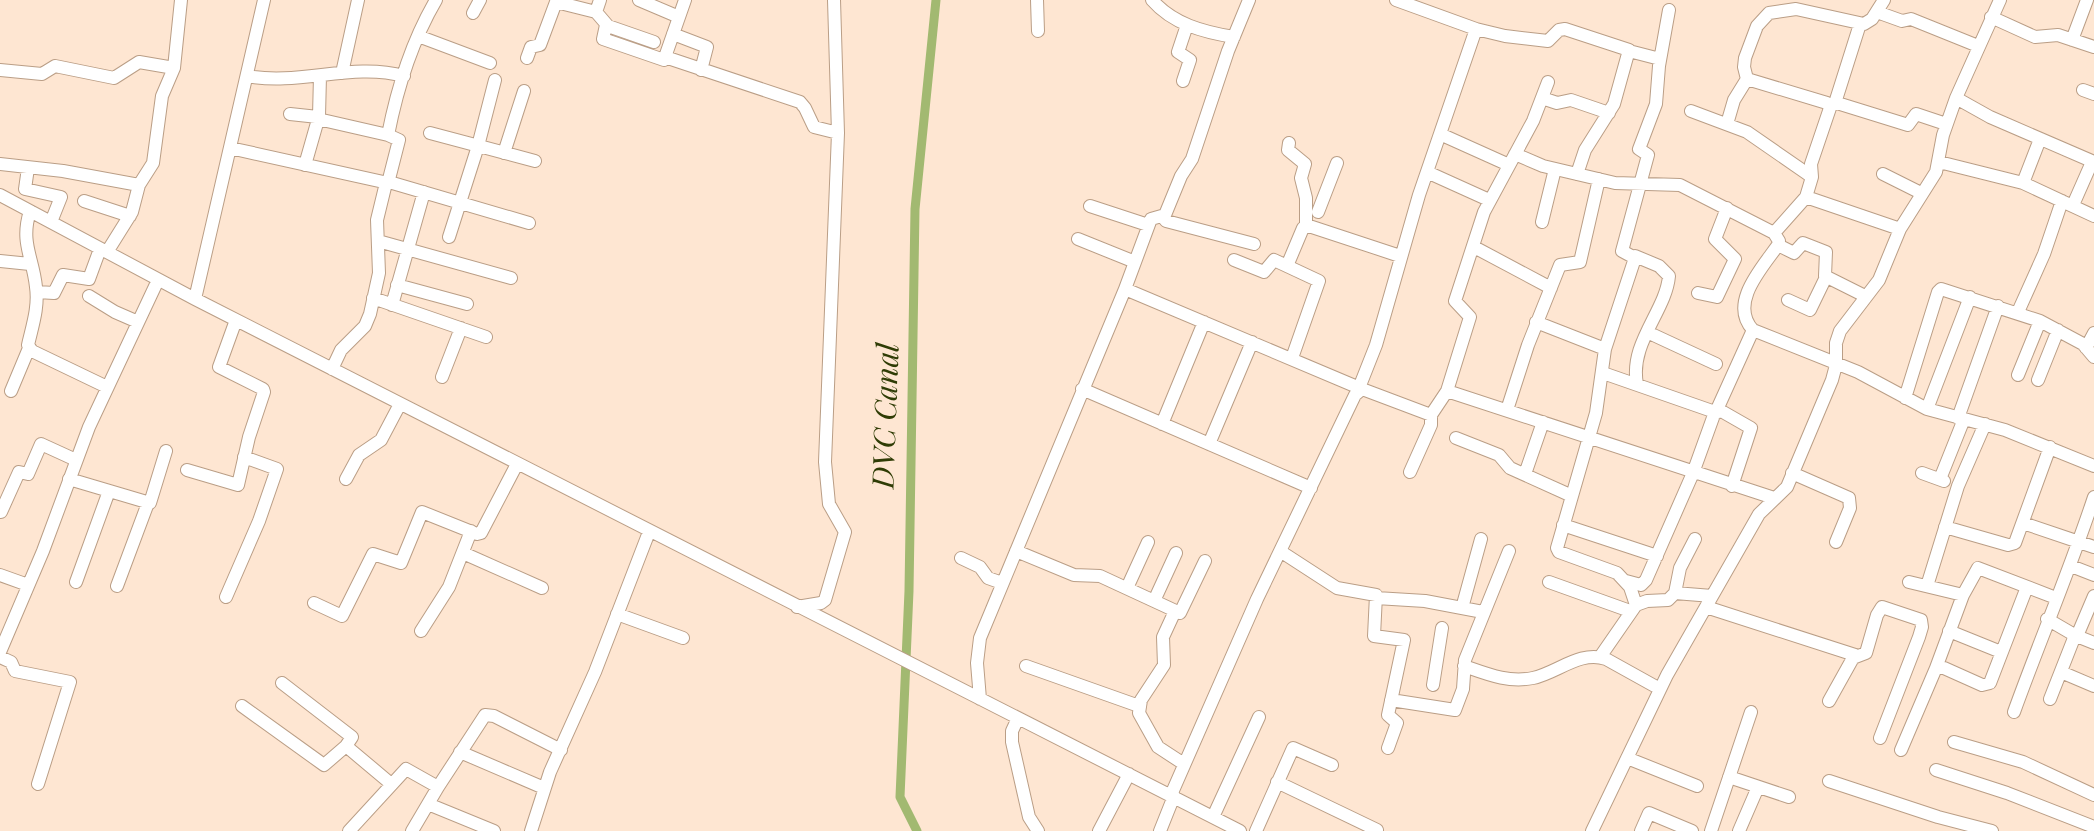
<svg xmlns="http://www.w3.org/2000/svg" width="2094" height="831" font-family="'Playfair Display',serif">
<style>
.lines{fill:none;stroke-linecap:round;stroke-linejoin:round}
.canal{stroke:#a2b971;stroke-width:9}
.minor-casing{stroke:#ba9e86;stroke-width:14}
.minor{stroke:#fff;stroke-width:12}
.labels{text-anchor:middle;stroke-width:8;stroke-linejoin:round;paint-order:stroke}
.water-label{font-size:30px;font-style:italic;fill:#2f3c05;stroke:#fee6d2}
</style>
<rect width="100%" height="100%" fill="#fee6d2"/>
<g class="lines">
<path class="canal" d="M917 831 900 797 909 591 915 209 936 0"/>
<defs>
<path id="minor" d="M600 0 596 12 608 26 654 42
M639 0 679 17
M1037 0 1038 31
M1152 0C1173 24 1203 32 1234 37
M1877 12 1902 21 1911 19 1978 46
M473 13 480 0
M1991 17 2035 37 2058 35 2094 47
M606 25 603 39 664 60 685 0
M1476 29 1505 36 1548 41 1559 30 1565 29 1629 50 1614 104 1585 150 1577 174
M673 34 707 47 701 70
M418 36 490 63
M2072 40 2087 0
M1629 51 1660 59
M665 57 800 102 805 108 814 127 838 133
M527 58 531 47 540 45 556 2 596 12
M0 70 42 74 55 66 114 78 139 62 174 68
M342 73 358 0
M247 76C300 86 352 62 404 76
M1183 81 1190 60 1178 52 1187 25
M2083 90 2094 94
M1542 98 1557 103 1571 100 1609 113
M1956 98 1990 117 2094 162
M1835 103 1860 24
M1829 105 1837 103 1908 125 1916 114 1946 124
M1691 111 1747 132 1812 177
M290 114 318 117
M318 119 388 135
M1727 124 1734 100 1747 79
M430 133 535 161
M1440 134 1509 165
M1289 143 1288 150 1305 164 1301 178 1306 198V226
M230 148 388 183 399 140 388 135C397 89 412 41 436 0
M504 153 524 91
M1515 154 1543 166 1615 183 1680 185 1774 233 1806 197 1812 177 1811 164 1830 108 1827 103 1747 79 1744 67 1745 58 1757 26 1769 13 1796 9 1864 24 1872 19 1884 0
M1939 162 2023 183 2094 216
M0 164 63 171 139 185
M305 165 319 116 320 76
M28 168 25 189 61 197 51 222
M1427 172 1489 200
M1883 174 1921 193
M389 182 529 223
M2023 183 2040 139
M0 195 195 299 1240 831
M1806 197 1900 229
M84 201 130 216
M2073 205 2092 162
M1090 206 1148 225
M30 211C20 243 33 257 36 287 39 307 32 327 28 345L32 351 107 387
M1318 212 1337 163
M1162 216 1166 221 1254 244
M1542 222 1555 169
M1774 233 1779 241 1778 245C1763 267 1728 303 1753 330L1858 372 1927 409 2005 430 2094 466
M449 237 478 146 495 80
M1078 239 1135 262
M378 241 511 278
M1778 245 1794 253 1803 243 1826 252 1825 276 1865 296
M1474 247 1551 288
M107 252 132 212 139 185 153 163 162 96 174 68 181 0
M1635 256 1659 266 1669 276C1666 311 1629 343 1637 384
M1234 260 1264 272 1274 260 1319 281 1292 358
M0 261 30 264
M1287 266 1303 228 1309 226 1400 256
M397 285 467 304
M1125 289 1362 389
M37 292 54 293 63 275 89 279 100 249
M1698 293 1717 297 1735 259 1715 239 1727 208
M89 296 115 312 138 322
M373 298 486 337
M195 299 264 0
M1788 300 1810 310 1826 277
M392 305 424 192
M2018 312 2044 254 2062 201
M1536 322 1605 349
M1647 332 1716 364
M2086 348 2094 333
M332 369 341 350 365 326 370 314 379 273 377 220 386 183
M1603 373 1715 412 1693 473 1646 580 1641 585 1626 581
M2018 375 2040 321
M442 377 461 328
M2038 380 2058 330
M1359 388 1376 345 1419 195 1476 29 1396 0
M1082 389 1311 488
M11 391 29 348
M1447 391 1774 498
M1905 398 1938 292 1941 289 2040 321 2083 344 2094 357
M1927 409 1970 297
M1507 410 1528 345 1560 265 1580 262 1599 179
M1714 411 1723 412 1751 428 1732 486
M1715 414 1753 330
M1958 418 1998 306
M1162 424 1204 322
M1456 438 1499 455 1510 468 1572 496
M1209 444 1252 342
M187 470 238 485 249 437 264 392 263 389 219 367 236 320
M1410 472 1431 425V415
M1792 473 1849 498 1850 508 1836 542
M1922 473 1944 481
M1525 474 1543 422
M69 479 150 503 166 451
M346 479 359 455 381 440 400 404
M1940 479 1964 419
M1 512 19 472 28 474 41 444 76 460
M2023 523 2094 547
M1563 525 1657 556
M1945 527 2008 545 2015 543 2050 447
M1016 551 1074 575 1100 576 1180 613 1205 561
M1280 551 1337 588 1376 595 1374 636 1404 640 1388 715 1397 723 1388 748
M463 553 542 588
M961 558 980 567 988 578 1002 583
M2071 566 2094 575
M0 575 28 585
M76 582 109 491
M1549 582 1630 611
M1909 582 1963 595
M117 586 148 503
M1927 586 1958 486 1985 424
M1127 588 1148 542
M1675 593 1712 596
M226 597 259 521 277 469 244 457
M1376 598 1425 601 1483 612
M1154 601 1176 553
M314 603 342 616 373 554 401 563 422 512 477 534 481 533 517 464
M1636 605 1630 587 1617 573 1559 552 1557 548 1596 413 1605 349 1635 258 1622 251 1648 155 1639 149 1656 104 1659 66 1669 10
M797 607 821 603 825 600 845 532 829 504 825 462 838 133 834 0
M1706 607 1855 655
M1462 608 1481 539
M1175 611 1163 637 1164 665 1141 700 1139 713 1158 747 1184 764
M617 614 683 638
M2047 619 2071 633 2074 638 2050 699
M421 631 449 587 471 531
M1949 631 2001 652
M2074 635 2094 643
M2077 636 2094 596
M0 652 43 551 89 427 158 280
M0 657 11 662 15 671 70 682 38 784
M1600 657 1636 605 1647 601 1668 600 1675 593 1680 568 1695 539
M1026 666 1139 706
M1464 666C1487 674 1508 683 1533 678 1557 673 1580 650 1606 659L1660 689
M1936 668 1963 595 1978 568 2056 598
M2061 672 2094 686
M282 683 352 737 346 746
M1433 685 1442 628
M980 699 977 663 980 638 1125 289 1151 219 1165 215 1181 176 1192 159 1228 51 1249 0
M1391 700 1455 710 1463 689 1465 660 1509 551
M1829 701 1853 658 1866 653 1877 615 1882 607 1921 620 1922 627 1919 637 1880 738
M242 706 324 765 346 746 390 783
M2014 712C2040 640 2070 570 2094 497
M1018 718 1012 731V742L1029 817 1038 831
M1954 742 2023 762 2094 795
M1901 750 1936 668H1944L1982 685 1990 683 2027 587
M460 752 544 788
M1627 758 1697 786
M1936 770 2007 793 2094 827
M1729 777 1789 797
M1829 781 1938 817 1992 831
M1277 782 1377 830
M1171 795 1257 599 1355 395 1362 389 1431 415 1447 391 1470 317 1455 301 1484 212 1533 121 1548 82
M428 804 494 831
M1213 817 1259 717
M349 831 406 769 438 787
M412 831 438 787 485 715 494 716 561 750
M531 831 550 772 595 672 649 532
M1099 831 1129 774
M1160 831 1174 796
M1256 831 1293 748 1332 765
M1592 831 1667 675 1759 514 1787 487 1832 380 1836 365V343L1840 331 1879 280 1900 229 1936 172 1943 135 1956 98 2000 0
M1641 831 1649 813 1692 831
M1711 831 1751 712
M1739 831 1758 787"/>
</defs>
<use href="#minor" class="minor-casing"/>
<use href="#minor" class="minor"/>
</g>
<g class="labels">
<g class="water-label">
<text transform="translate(886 416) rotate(-88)" y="10">DVC Canal</text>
</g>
</g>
</svg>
